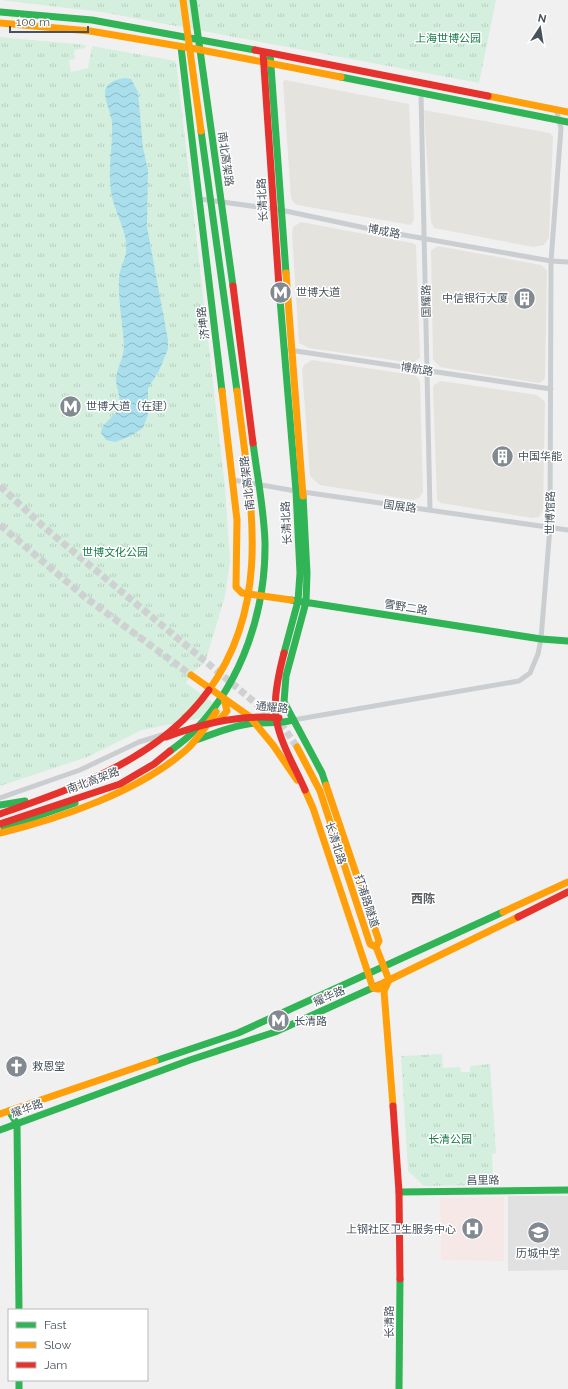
<svg xmlns="http://www.w3.org/2000/svg" width="568" height="1389" font-family="Raleway,'Noto Sans SC',sans-serif">
<style>
.commercial{fill:#e5e3de}
.education{fill:#e2e1e2}
.medical{fill:#f6e8e7}
.park{fill:url(#park-tufts)}
.water{fill:url(#water-waves)}
.lines{fill:none;stroke-linecap:round;stroke-linejoin:round}
.secondary-tunnel{stroke:#ced0d2;stroke-width:7;stroke-dasharray:7 3.5;stroke-linecap:butt}
.street{stroke:#cbced0;stroke-width:5}
.fast{stroke:#30b455;stroke-width:7}
.slow{stroke:#ff9f0a;stroke-width:7}
.jam{stroke:#e5322d;stroke-width:7}
.labels{text-anchor:middle;stroke-width:3;stroke-linejoin:round;paint-order:stroke}
.park-label{font-size:11px;fill:#187c49;stroke:#fff}
.street-label{font-size:11px;fill:#47525c;stroke:#fff}
.poi-label{font-size:11px;fill:#47525c;stroke:#fff;text-anchor:start}
.neighbourhood-label{font-size:12px;font-weight:bold;fill:#5b5f63;stroke:#fff}
</style>
<defs>
<pattern id="park-tufts" width="24" height="20" patternUnits="userSpaceOnUse"><rect width="24" height="20" fill="#d4efde"/><path d="M3 7l-1-3M5 7V3M7 7l1-3M15 17l-1-3M17 17v-4M19 17l1-3" fill="none" stroke="#b7cfc1"/></pattern>
<pattern id="water-waves" width="16" height="10" patternUnits="userSpaceOnUse"><rect width="16" height="10" fill="#a9dfec"/><path d="M0 5q4-4 8 0t8 0" fill="none" stroke="#8bb7c2"/></pattern>
</defs>
<rect width="100%" height="100%" fill="#f0f0f0"/>
<path class="commercial" d="M285 80 409 104 414 220 411 225 297 205 293 202 291 198 283 82Z
M424 110 550 133 553 137 549 238 544 245 533 247 434 228 431 222Z
M301 222 412 243 416 245 420 358 417 360 413 363 309 348 299 343 292 233 293 227Z
M438 246 541 265 545 268 547 271 545 378 542 382 538 383 440 367 436 363 433 359 431 250Z
M312 360 414 375 418 378 420 382 423 492 419 498 413 500 320 485 315 481 310 476 302 369 304 365Z
M441 381 537 395 545 402 543 510 539 517 533 518 441 503 437 500 433 389 434 385Z"/>
<path class="education" d="M508 1196H568V1270L508 1271Z"/>
<path class="medical" d="M504 1197V1261L441 1260 440 1198Z"/>
<path class="park" d="M0 0H496L479 83 102 12Z
M0 37 86 45 85 48 74 50 75 59 69 60 71 72 88 68 92 46 176 61 225 487 230 561 225 596 205 663 194 671 186 683 220 708V712L216 715 142 730 87 757 0 786Z
M442 1054 443 1068 460 1067 461 1072H470V1066L490 1064 496 1153 492 1154 493 1180H483V1185L424 1186 408 1171 401 1056Z"/>
<path class="water" d="M124 78 131 79 138 92 143 148 148 170 147 227 168 340V349L159 371 148 388V415L143 428 131 436 115 442 106 440 101 433C102 421 117 417 119 406 121 397 116 387 116 379 117 367 124 358 124 346 123 324 118 302 119 280 119 267 128 258 126 242 124 228 117 215 113 201 106 176 113 149 112 123 111 105 91 84 124 78Z"/>
<g class="lines">
<path class="secondary-tunnel" d="M0 486 45 528 282 725 297 747
M0 525 86 598 191 675"/>
<path class="street" d="M421 93 430 510
M200 199 281 210 370 229 551 261 568 262
M289 350 551 389
M233 480 296 491 568 530
M293 720 519 681 530 673 538 654 541 639 550 527 551 261 561 128 556 109
M0 798 80 770 139 742 162 735"/>
<path class="fast" d="M193 0 233 286
M0 12 92 20 255 50
M181 47 222 391
M270 53 286 273
M341 77 568 122
M201 131 237 391
M279 287 296 491 300 573 298 601 284 653
M303 496 307 573 306 602 286 676 284 702 322 773 326 785
M291 600 541 639 568 641
M196 740C215 733 235 725 256 723 269 722 281 724 293 720
M170 751C178 745 188 738 195 730 243 681 266 609 265 542 264 509 257 475 253 443
M0 805 25 801
M4 828 75 803
M155 1061 238 1033 503 912
M9 1111 17 1124 19 1310
M0 1130 190 1060 275 1032 379 985
M399 1192 568 1190
M19 1380V1389
M399 1389 400 1279"/>
<path class="slow" d="M183 0 201 131
M0 23 90 31 196 49 341 77
M488 96 568 112
M286 273 303 496
M222 391 237 520 236 587 242 593 291 600
M191 675 249 716 273 745 297 780
M209 690C275 598 249 495 237 391
M219 720 227 711 224 699
M297 747 320 791 370 944 376 947
M326 785 379 941 376 947 389 980 384 991 393 1106
M305 790 313 808 373 988 378 989
M0 833C59 819 140 791 186 750 198 739 207 725 216 712
M503 912 568 882
M379 985 518 917
M0 1114 155 1061"/>
<path class="jam" d="M255 50 488 96
M263 52 279 287
M233 286 253 443
M284 653C279 672 273 698 276 718 280 743 295 767 305 790
M166 737C203 723 240 714 279 718
M0 814C76 787 160 759 209 690
M0 824 120 784 154 764 170 751
M518 917 568 892
M393 1106 399 1192 400 1279"/>
</g>
<defs>
<symbol id="metro-disc" viewBox="-11 -11 22 22"><circle r="9.5" fill="#828990" stroke="#fff"/><path d="M-5.5 5V-5H-3L0 0L3-5H5.5V5H3V-.5L0 4L-3-.5V5Z" fill="#fff"/></symbol>
<symbol id="building-disc" viewBox="-11 -11 22 22"><circle r="9.5" fill="#828990" stroke="#fff"/><path d="M-4-6H4V6H1V3H-1V6H-4ZM-2.5-4.3h1.7v1.8h-1.7ZM.8-4.3h1.7v1.8H.8ZM-2.5-1h1.7V.8h-1.7ZM.8-1h1.7V.8H.8Z" fill="#fff"/></symbol>
<symbol id="church-disc" viewBox="-11 -11 22 22"><circle r="9.5" fill="#828990" stroke="#fff"/><path d="M-1.2-6h2.4v3.5h3.3v2.4h-3.3V6h-2.4V-.1h-3.3v-2.4h3.3Z" fill="#fff"/></symbol>
<symbol id="hospital-disc" viewBox="-11 -11 22 22"><circle r="9.5" fill="#828990" stroke="#fff"/><path d="M-5-5h3v3.5h4V-5h3V5h-3V1.5h-4V5h-3Z" fill="#fff"/></symbol>
<symbol id="school-disc" viewBox="-11 -11 22 22"><circle r="9.5" fill="#828990" stroke="#fff"/><path d="M0-5L7-2L0 1L-7-2ZM-4 1L0 2.5L4 1V4Q0 6-4 4Z" fill="#fff"/></symbol>
</defs>
<g fill-rule="evenodd">
<use href="#metro-disc" x="268" y="280" width="25" height="25"/>
<use href="#building-disc" x="512" y="286" width="25" height="25"/>
<use href="#metro-disc" x="58" y="394" width="25" height="25"/>
<use href="#building-disc" x="490" y="444" width="25" height="25"/>
<use href="#metro-disc" x="266" y="1008" width="25" height="25"/>
<use href="#church-disc" x="4" y="1054" width="25" height="25"/>
<use href="#hospital-disc" x="460" y="1216" width="25" height="25"/>
<use href="#school-disc" x="526" y="1220" width="25" height="25"/>
</g>
<g class="labels">
<g class="park-label">
<text x="448" y="42">上海世博公园</text>
<text x="115" y="556">世博文化公园</text>
<text x="450" y="1143">长清公园</text>
</g>
<g class="street-label">
<text transform="translate(226 159) rotate(82)" y="4">南北高架路</text>
<text transform="translate(262 200) rotate(-93)" y="4">长清北路</text>
<text transform="translate(384 231) rotate(11)" y="4">博成路</text>
<text transform="translate(426 301) rotate(-91)" y="4">国耀路</text>
<text transform="translate(203 323) rotate(-97)" y="4">济坤路</text>
<text transform="translate(417 369) rotate(9)" y="4">博航路</text>
<text transform="translate(247 483) rotate(-97)" y="4">南北高架路</text>
<text transform="translate(400 506) rotate(8)" y="4">国展路</text>
<text transform="translate(550 513) rotate(-89)" y="4">世博馆路</text>
<text transform="translate(286 523) rotate(-93)" y="4">长清北路</text>
<text transform="translate(406 607) rotate(9)" y="4">雪野二路</text>
<text transform="translate(272 707) rotate(6)" y="4">通耀路</text>
<text transform="translate(93 780) rotate(-20)" y="4">南北高架路</text>
<text transform="translate(336 843) rotate(72)" y="4">长清北路</text>
<text transform="translate(367 901) rotate(72)" y="4">打浦路隧道</text>
<text transform="translate(329 996) rotate(-24)" y="4">耀华路</text>
<text transform="translate(27 1108) rotate(-20)" y="4">耀华路</text>
<text transform="translate(483 1180) rotate(-1)" y="4">昌里路</text>
<text transform="translate(389 1322) rotate(-90)" y="4">长清路</text>
</g>
<g class="poi-label">
<text x="296" y="296">世博大道</text>
<text x="508" y="302" text-anchor="end">中信银行大厦</text>
<text x="86" y="410">世博大道（在建）</text>
<text x="518" y="460">中国华能</text>
<text x="294" y="1025">长清路</text>
<text x="32" y="1070">救恩堂</text>
<text x="456" y="1233" text-anchor="end">上钢社区卫生服务中心</text>
<text x="538" y="1257" text-anchor="middle">历城中学</text>
</g>
<g class="neighbourhood-label">
<text x="423" y="903">西陈</text>
</g>
</g>
<rect x="8" y="1309" width="140" height="72" fill="#ffffff" stroke="#b5babe"/>
<rect x="16" y="1322" width="20" height="6" fill="#30b455" stroke="#b5babe"/>
<text x="44" y="1329" font-size="12" fill="#47525c">Fast</text>
<rect x="16" y="1342" width="20" height="6" fill="#ff9f0a" stroke="#b5babe"/>
<text x="44" y="1349" font-size="12" fill="#47525c">Slow</text>
<rect x="16" y="1362" width="20" height="6" fill="#e5322d" stroke="#b5babe"/>
<text x="44" y="1369" font-size="12" fill="#47525c">Jam</text>
<g transform="translate(540 28) rotate(12)" stroke="#ffffff" stroke-width="3" paint-order="stroke">
<path d="M0-3L7 15L0 10L-7 15Z" fill="#47525c"/>
<text y="-6" font-size="11" font-weight="bold" text-anchor="middle" fill="#47525c">N</text>
</g>
<path d="M10 26v6h78v-6" fill="none" stroke="#47525c" stroke-width="2"/>
<text x="16" y="26" font-size="12" fill="#47525c" stroke="#ffffff" stroke-width="3" paint-order="stroke">100 m</text>
</svg>
